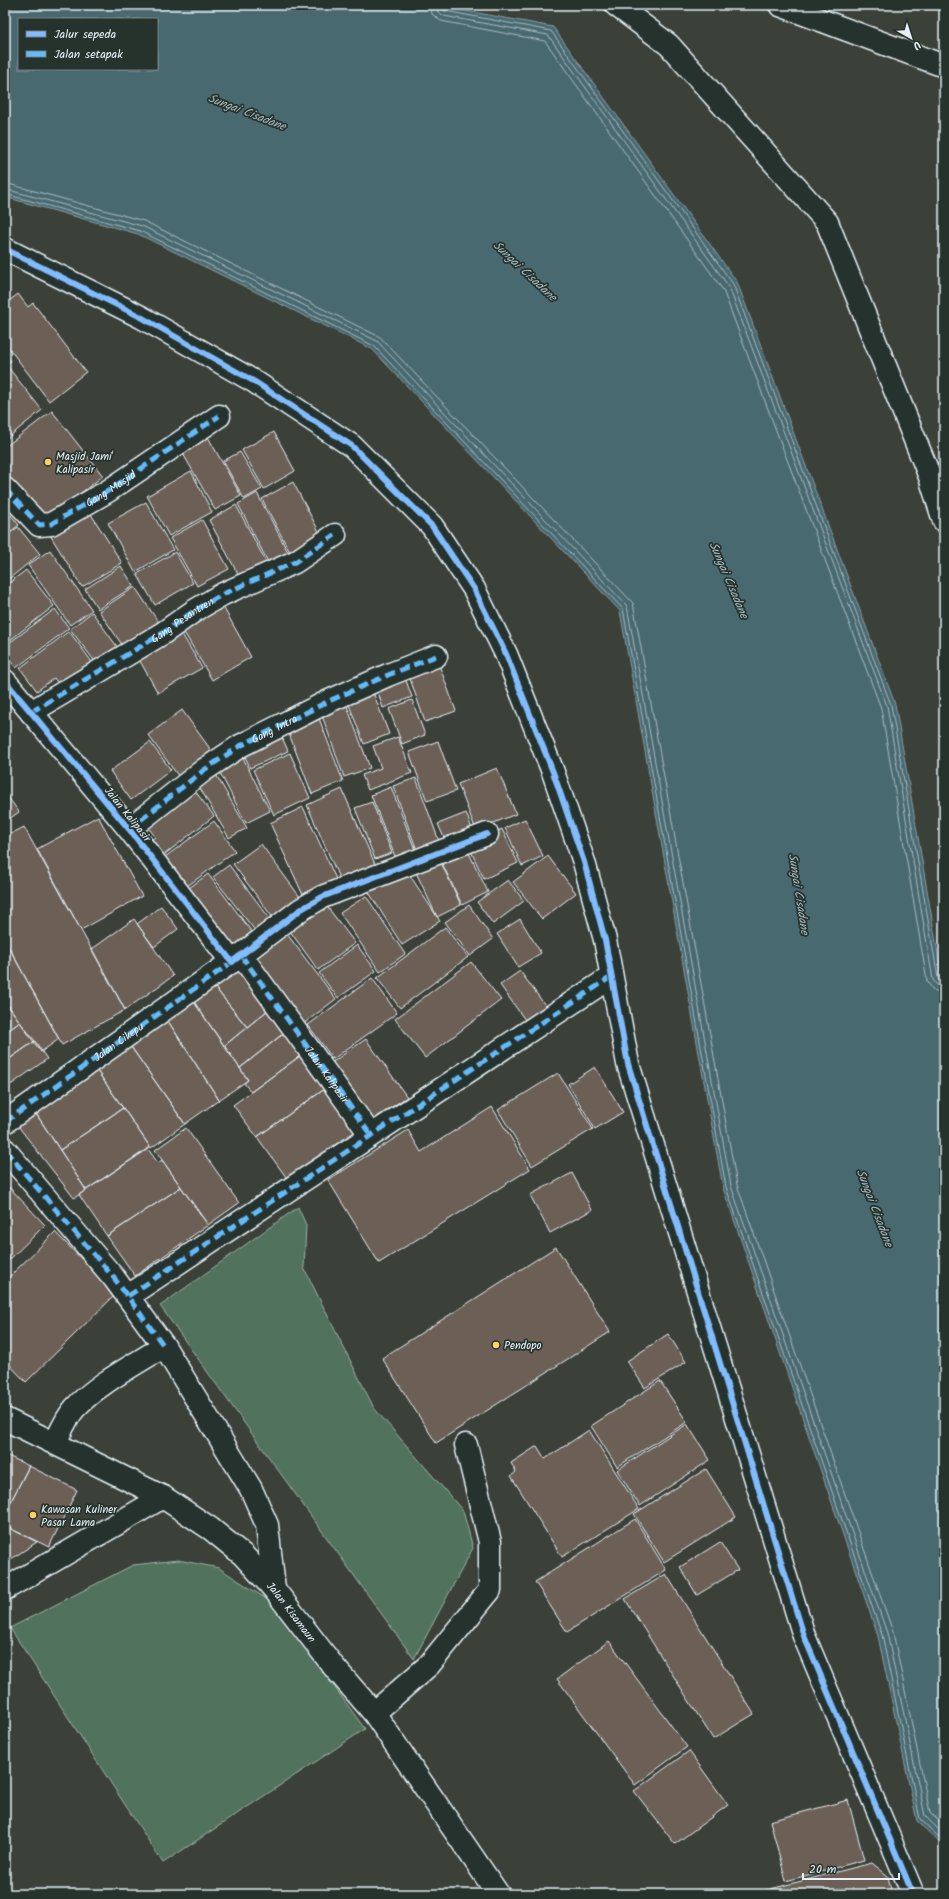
<svg xmlns="http://www.w3.org/2000/svg" width="949" height="1899" font-family="Kalam,sans-serif">
<style>
.green{fill:#51725c;stroke:#9cb2aa}
.water{fill:#4a6971;stroke:#899fa7;fill-rule:evenodd}
.lines{fill:none;stroke-linecap:round;stroke-linejoin:round}
.shore{stroke:#a9bbc2;stroke-width:1}
.building{fill:#6c6156;stroke:#e8f1f8}
.minor-casing{stroke:#e8f1f8;stroke-width:25}
.major-casing{stroke:#e8f1f8;stroke-width:25}
.minor{stroke:#26332d;stroke-width:22}
.major{stroke:#26332d;stroke-width:22}
.quiet{stroke:#63bbfa;stroke-width:5;stroke-dasharray:10 5;stroke-linecap:butt}
.cycleway-casing{stroke:#26332d;stroke-width:8}
.cycleway{stroke:#80bcff;stroke-width:6}
.poi-dot{fill:#ffd166;stroke:#26332d;stroke-width:1.5}
.labels{text-anchor:middle;stroke-width:3.5;stroke-linejoin:round;paint-order:stroke}
.poi-label{font-size:11px;fill:#e8f1f8;stroke:#26332d;text-anchor:start}
.street-label{font-size:11px;fill:#e8f1f8;stroke:#26332d}
.water-label{font-size:12px;font-style:italic;fill:#a9bbc2;stroke:#26332d}
</style>
<rect width="100%" height="100%" fill="#3b4139"/>
<filter id="ink" filterUnits="userSpaceOnUse"><feTurbulence type="fractalNoise" baseFrequency=".025" numOctaves="2"/><feDisplacementMap in="SourceGraphic" scale="8" xChannelSelector="R" yChannelSelector="G"/><feConvolveMatrix kernelMatrix="1 2 1 2 8 2 1 2 1" color-interpolation-filters="sRGB"/></filter>
<g filter="url(#ink)">
<path class="green" d="M298 1207 306 1225 304 1268 374 1408 463 1511 473 1548 414 1659 160 1306Z
M178 1560 219 1568 274 1604 365 1729 163 1863 10 1628 133 1565Z"/>
<path class="water" d="M5 5H435L553 27 737 282 895 704 944 989V1847L917 1821 878 1636 723 1188 620 611 372 349 138 234 5 197ZM19 19H157V69H19Z"/>
<g class="lines">
<path class="shore" d="M430 5 432 14 441 21 545 41 723 290 881 708 927 981 933 990 944 994
M436 5 438 12 444 16 548 35 729 287 887 706 933 980 937 985 944 988
M441 5 442 9 445 11 551 31 733 284 891 705 938 978 940 982H944
M5 183 144 221 380 337 633 603 737 1185 893 1632 930 1813 944 1826
M5 189 142 226 377 341 627 606 731 1186 887 1633 925 1816 944 1835
M5 194 140 231 374 346 623 609 726 1187 882 1635 920 1819 944 1842"/>
</g>
<path class="building" d="M18 294 28 307 33 303 86 372 49 401 5 343V304Z
M5 354 11 361 5 366Z
M7 366 42 410 5 440V367Z
M52 411 103 476 42 523 5 476V447Z
M274 432 295 471 264 489 242 450Z
M208 437 241 496 215 510 182 452Z
M240 452 262 489 244 499 223 461Z
M191 471 212 512 169 536 147 496Z
M293 482 323 539 292 556 262 499Z
M257 493 290 556 270 566 238 504Z
M146 502 173 550 135 572 108 523Z
M236 505 267 564 240 578 209 520Z
M5 508 19 525 5 536Z
M89 511 122 563 82 587 50 535Z
M202 520 229 569 197 586 170 538Z
M18 527 40 554 5 582V537Z
M50 550 92 610 70 625 28 565Z
M175 552 193 583 155 605 137 574Z
M121 566 134 586 98 609 85 589Z
M26 570 54 606 5 644V586Z
M135 587 161 626 125 649 99 611Z
M221 603 251 657 212 680 181 627Z
M55 609 69 628 16 668 5 654V646Z
M92 612 121 652 100 668 70 629Z
M179 629 202 668 158 693 136 654Z
M69 631 95 666 63 690 54 678 37 691 20 668Z
M438 662 456 711 425 722 408 673Z
M404 675 412 697 383 708 376 686Z
M371 687 389 734 364 744 346 697Z
M412 700 425 735 402 744 389 709Z
M345 701 370 768 344 777 320 710Z
M182 710 216 757 182 781 148 735Z
M317 713 343 781 312 794 286 726Z
M279 730 288 751 250 768 241 747Z
M398 737 412 773 368 790 362 775 381 768 373 746Z
M438 741 456 791 427 801 409 752Z
M150 742 171 770 131 800 110 771Z
M290 753 310 798 274 815 253 770Z
M242 756 270 811 246 823 218 769Z
M497 768 516 814 476 830 458 784Z
M215 773 247 828 229 838 197 783Z
M416 778 440 844 418 853 393 786Z
M192 787 214 816 160 858 148 842 155 837 145 823Z
M391 787 416 852 396 859 371 795Z
M342 789 375 864 340 880 307 805Z
M5 793 19 812 5 822Z
M372 802 392 853 375 859 355 808Z
M303 807 337 881 304 897 270 823Z
M466 813 475 837 448 847 438 824Z
M98 816 142 896 81 930 37 849Z
M525 819 543 856 522 866 505 828Z
M214 821 235 851 186 887 165 857Z
M24 827 125 1010 62 1045 5 940V837Z
M502 829 518 863 484 879 468 845Z
M261 844 300 897 273 918 233 864Z
M465 845 488 892 462 905 439 857Z
M437 854 461 905 437 917 413 866Z
M548 856 576 893 542 919 513 882Z
M229 865 271 920 256 932 213 877Z
M405 868 440 921 402 945 368 891Z
M208 874 255 936 233 953 185 891Z
M508 880 524 901 493 924 477 902Z
M366 896 405 954 380 972 340 913Z
M322 900 355 943 318 970 287 927Z
M469 905 493 939 470 956 445 922Z
M161 906 178 929 154 947 137 924Z
M134 919 173 976 125 1010 92 949Z
M520 919 541 953 518 967 497 934Z
M445 927 468 957 400 1008 377 978Z
M284 930 336 999 302 1025 251 956Z
M7 944 59 1039 41 1052 5 1001V945Z
M357 945 376 971 338 998 319 973Z
M471 962 501 1000 425 1058 395 1019Z
M238 963 273 1006 247 1027 212 984Z
M520 971 550 1012 530 1027 500 985Z
M372 978 397 1013 333 1059 308 1025Z
M212 984 247 1027 224 1046 192 999Z
M192 999 248 1080 219 1100 166 1018Z
M5 1001 20 1022 5 1033Z
M273 1006 290 1028 240 1068 224 1046Z
M166 1018 219 1100 185 1124 129 1044Z
M20 1022 35 1041 5 1062V1033Z
M288 1030 304 1053 251 1092 244 1083 248 1080 240 1068Z
M366 1039 407 1097 368 1123 328 1065Z
M35 1041 47 1059 5 1089V1062Z
M129 1044 185 1124 151 1148 95 1068Z
M304 1053 329 1086 257 1137 233 1105Z
M595 1067 623 1112 595 1129 568 1084Z
M95 1068 123 1108 60 1150 33 1109Z
M558 1073 593 1129 532 1166 498 1110Z
M329 1086 361 1129 289 1181 257 1137Z
M492 1107 530 1169 379 1263 328 1180 408 1130 421 1152Z
M123 1108 150 1147 86 1190 60 1150Z
M33 1109 86 1190 74 1198 14 1121Z
M186 1128 239 1203 208 1225 155 1150Z
M148 1149 158 1163 162 1160 181 1187 107 1236 79 1195Z
M572 1173 592 1210 550 1233 530 1195Z
M9 1187 45 1225 5 1264V1191Z
M181 1187 208 1225 135 1276 107 1236Z
M55 1232 116 1294 26 1382 5 1360V1281Z
M556 1247 610 1332 436 1443 382 1358Z
M668 1334 686 1362 645 1388 627 1361Z
M660 1381 687 1422 617 1467 591 1426Z
M687 1424 710 1460 640 1506 617 1470Z
M589 1430 639 1509 562 1557 511 1476 516 1472 511 1463 537 1446 545 1459Z
M6 1455 29 1466 5 1513V1456Z
M29 1466 77 1490 49 1547 5 1526V1513Z
M706 1469 736 1517 664 1562 634 1514Z
M635 1519 666 1570 567 1632 535 1582Z
M5 1526 37 1542 5 1563Z
M720 1542 738 1570 697 1595 680 1567Z
M666 1574 754 1714 713 1739 625 1599Z
M609 1641 687 1747 635 1785 557 1679Z
M689 1751 728 1805 675 1844 634 1791Z
M848 1800 864 1860 786 1881 770 1821Z
M872 1863 888 1876 892 1894H751Z"/>
<g class="lines">
<defs>
<g id="minor">
<path d="M616 5 669 45 827 222 930 477 944 521"/>
<path d="M780 5 944 66"/>
<path d="M5 249 141 317 255 382 352 446 432 526 474 589 506 654 553 772 584 862 605 940 628 1064 804 1636 913 1894"/>
<path d="M5 489 39 525 51 524 108 491 219 416"/>
<path d="M5 681 129 829 232 962"/>
<path d="M31 712 163 633 194 611 223 594 295 562 335 535"/>
<path id="s1" d="M129 829 204 770 240 746 329 701 388 675 436 656"/>
<path id="s2" d="M241 955 370 1134"/>
<path id="s3" d="M5 1122 241 955 300 910 322 897 487 834"/>
<path d="M5 1150 114 1278 164 1346"/>
<path d="M128 1296 611 977"/>
<path d="M55 1443C61 1431 66 1418 75 1408 97 1384 136 1364 164 1346L251 1489 267 1525 274 1589"/>
<path d="M5 1589 163 1497"/>
<path d="M374 1713 429 1665 490 1590V1542L466 1445"/>
</g>
<g id="major">
<path id="s4" d="M5 1419 163 1497 211 1529 243 1555 274 1589 334 1667 374 1713 498 1894"/>
</g>
</defs>
<use href="#minor" class="minor-casing"/>
<use href="#major" class="major-casing"/>
<use href="#minor" class="minor"/>
<use href="#major" class="major"/>
<g class="quiet">
<path id="s5" d="M5 489 39 525 51 524 108 491 219 416"/>
<path id="s6" d="M31 712 163 633 194 611 223 594 295 562 335 535"/>
<path d="M129 829 204 770 240 746 329 701 388 675 436 656"/>
<path d="M241 955 370 1134"/>
<path d="M5 1122 235 960"/>
<path d="M5 1150 114 1278 164 1346"/>
<path d="M128 1296 611 977"/>
</g>
<defs>
<path id="cycleway" d="M5 249 141 317 255 382 352 446 432 526 474 589 506 654 553 772 584 862 605 940 628 1064 804 1636 913 1894
M5 681 129 829 232 962 300 910 322 897 487 834"/>
</defs>
<use href="#cycleway" class="cycleway-casing"/>
<use href="#cycleway" class="cycleway"/>
</g>
</g>
<g class="poi-dot">
<circle cx="48" cy="462" r="4"/>
<circle cx="496" cy="1345" r="4"/>
<circle cx="33" cy="1515" r="4"/>
</g>
<g class="labels">
<g class="poi-label">
<text x="56" y="460">Masjid Jami'<tspan x="56" dy="13">Kalipasir</tspan></text>
<text x="504" y="1349">Pendopo</text>
<text x="41" y="1513">Kawasan Kuliner<tspan x="41" dy="13">Pasar Lama</tspan></text>
</g>
<g class="street-label">
<text dy="4" stroke="none"><textPath href="#s5" startOffset="131">Gang Masjid</textPath></text>
<text dy="4" stroke="none"><textPath href="#s6" startOffset="177">Gang Pesantren</textPath></text>
<text dy="4" stroke="none"><textPath href="#s1" startOffset="177">Gang Intra</textPath></text>
<text transform="translate(128 814) rotate(51)" y="4">Jalan Kalipasir</text>
<text dy="4" stroke="none"><textPath href="#s3" startOffset="139">Jalan Cikepu</textPath></text>
<text dy="4" stroke="none"><textPath href="#s2" startOffset="147">Jalan Kalipasir</textPath></text>
<text dy="4" stroke="none"><textPath href="#s4" startOffset="350">Jalan Kisamaun</textPath></text>
</g>
<g class="water-label">
<text transform="translate(247 112) rotate(21)" y="4">Sungai Cisadane</text>
<text transform="translate(525 271) rotate(43)" y="4">Sungai Cisadane</text>
<text transform="translate(729 580) rotate(67)" y="4">Sungai Cisadane</text>
<text transform="translate(799 894) rotate(81)" y="4">Sungai Cisadane</text>
<text transform="translate(875 1208) rotate(69)" y="4">Sungai Cisadane</text>
</g>
</g>
<rect width="949" height="1899" fill="none" stroke="#26332d" stroke-width="20"/>
<rect x="10" y="10" width="929" height="1879" fill="none" stroke="#e8f1f8" stroke-width="1.5" filter="url(#ink)"/>
<rect x="18" y="18" width="140" height="52" fill="#26332d" stroke="#747f7e"/>
<rect x="26" y="31" width="20" height="6" fill="#80bcff" stroke="#747f7e"/>
<text x="54" y="38" font-size="12" fill="#e8f1f8">Jalur sepeda</text>
<rect x="26" y="51" width="20" height="6" fill="#63bbfa" stroke="#747f7e"/>
<text x="54" y="58" font-size="12" fill="#e8f1f8">Jalan setapak</text>
<g transform="translate(911 38) rotate(141)" stroke="#26332d" stroke-width="3" paint-order="stroke">
<path d="M0-3L7 15L0 10L-7 15Z" fill="#e8f1f8"/>
<text y="-6" font-size="11" font-weight="bold" text-anchor="middle" fill="#e8f1f8">U</text>
</g>
<path d="M803 1873v6h96v-6" fill="none" stroke="#e8f1f8" stroke-width="2"/>
<text x="809" y="1873" font-size="12" fill="#e8f1f8" stroke="#26332d" stroke-width="3" paint-order="stroke">20 m</text>
</svg>
